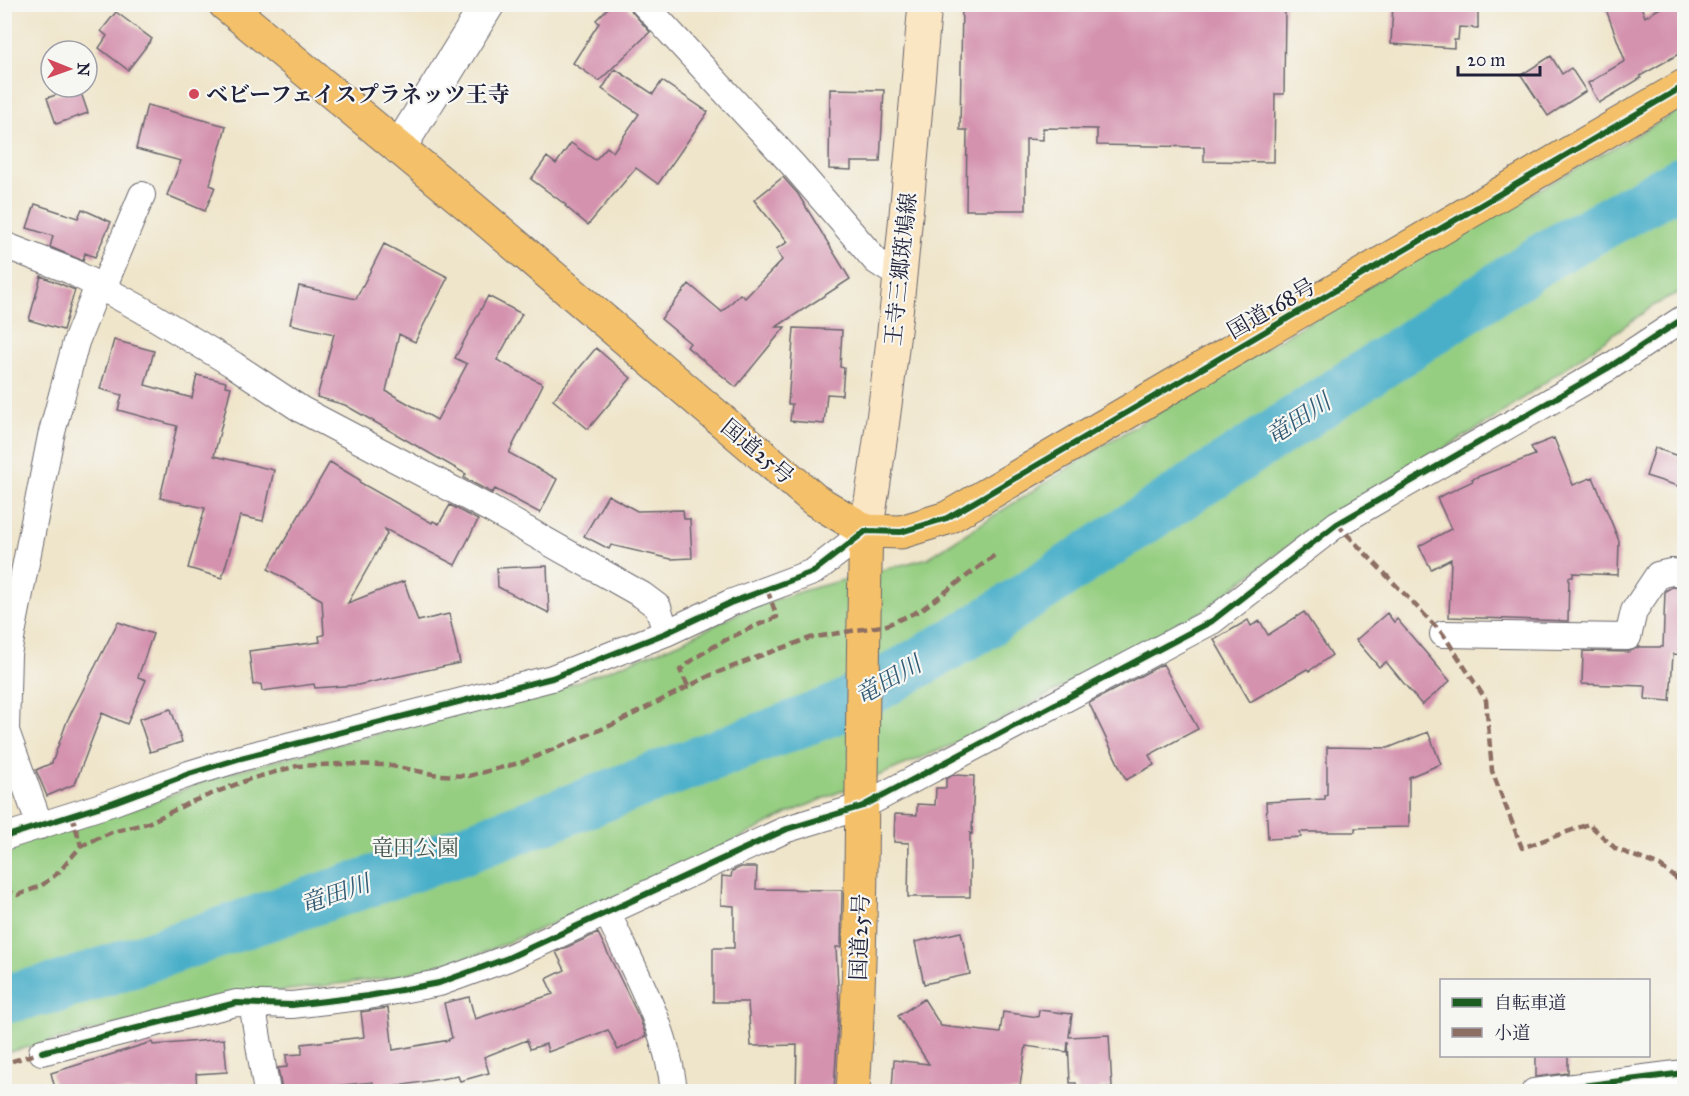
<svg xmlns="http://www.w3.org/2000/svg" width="1689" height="1096" font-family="'IM FELL Great Primer','Noto Serif JP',serif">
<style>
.green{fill:#95ce81;stroke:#5c785e;stroke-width:1.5}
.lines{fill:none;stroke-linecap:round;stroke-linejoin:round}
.river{stroke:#4aafc9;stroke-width:50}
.building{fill:#d492ae}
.minor-casing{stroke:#6a666d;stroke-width:28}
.tertiary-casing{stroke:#6a666d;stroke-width:35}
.secondary-casing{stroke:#6a666d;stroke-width:35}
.trunk-casing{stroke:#6a666d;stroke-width:35}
.minor{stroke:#fff;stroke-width:26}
.tertiary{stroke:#fff;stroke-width:33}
.secondary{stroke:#fbe6c4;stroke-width:33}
.trunk{stroke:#f4c16b;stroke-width:33}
.quiet{stroke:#8d6e63;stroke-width:4.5;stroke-dasharray:9 4.5;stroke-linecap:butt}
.cycleway-casing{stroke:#f6f6f2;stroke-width:10}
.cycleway{stroke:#1b5e20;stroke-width:6}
.poi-dot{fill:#d1495b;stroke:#f6f6f2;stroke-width:2}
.labels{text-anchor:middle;stroke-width:4.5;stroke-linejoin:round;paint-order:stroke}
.poi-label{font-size:22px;font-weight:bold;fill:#22223b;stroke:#f6f6f2;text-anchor:start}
.street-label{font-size:22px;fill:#22223b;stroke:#f6f6f2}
.park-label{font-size:22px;fill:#445650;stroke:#f6f6f2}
.water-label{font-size:24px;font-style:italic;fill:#325a74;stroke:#f6f6f2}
</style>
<rect width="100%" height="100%" fill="#f6f6f2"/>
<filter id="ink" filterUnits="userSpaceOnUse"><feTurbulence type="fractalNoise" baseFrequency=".0167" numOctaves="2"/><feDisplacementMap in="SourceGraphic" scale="12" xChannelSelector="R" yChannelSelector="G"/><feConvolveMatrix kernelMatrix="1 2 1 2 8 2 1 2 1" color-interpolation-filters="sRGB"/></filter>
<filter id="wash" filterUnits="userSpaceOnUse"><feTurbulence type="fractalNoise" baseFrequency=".008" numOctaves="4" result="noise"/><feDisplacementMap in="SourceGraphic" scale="24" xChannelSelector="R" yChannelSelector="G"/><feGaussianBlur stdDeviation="1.35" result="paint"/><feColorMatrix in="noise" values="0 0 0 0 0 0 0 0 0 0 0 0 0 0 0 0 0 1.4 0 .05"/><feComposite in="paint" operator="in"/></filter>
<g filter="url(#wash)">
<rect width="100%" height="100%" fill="#efe5ca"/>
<path class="green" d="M1684 108V290L1653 306 1492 420 1315 525 1203 611 964 740 789 813 664 877 480 954 395 977 224 998 5 1053V845L143 806 220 775 440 717 545 694 679 643 749 608 809 589 928 558 1106 444 1387 275Z"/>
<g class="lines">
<path class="river" d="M4 999 59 987 457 852 839 708 976 630 1549 254 1684 180"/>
</g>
<g id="blocks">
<path class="building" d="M612 4H625L650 32 599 81 573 63 599 23 596 20Z
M962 4H1285L1284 94H1275L1274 162 1204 161V147L1097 145V129L1043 128V140L1026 139V210H966L967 130H960Z
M1393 4H1478V28L1459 27 1458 40H1454V48L1391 44Z
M1604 4H1640L1645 17 1667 4H1684V51L1640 76 1641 78 1599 103 1588 83 1625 61Z
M116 12 152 39 128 70 99 48 107 36 101 31Z
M1551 56 1562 74 1571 68 1586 91 1548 116 1521 75Z
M615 69 653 94 662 81 708 112 658 184 636 168 588 225 565 206 566 205 531 179 547 157 556 164 571 143 595 160 607 147 613 152 639 114 602 89Z
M79 87 88 113 56 124 47 98Z
M830 89 884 90 880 162H851V170L829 169Z
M147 105 226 126 210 185 215 187 205 211 167 195 181 161 136 149Z
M783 177 798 194 850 279 776 327H785L736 387 687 347 690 343 661 319 689 284 722 312 740 294 745 298 782 260 776 249 788 242 754 200Z
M35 204 78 218 82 209 111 222 95 257 85 253 83 261 50 247 53 236 27 228Z
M384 244 448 277 415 342 399 334 386 391 437 420 467 364 455 358 488 296 522 314 497 360 543 384 509 453 557 479 540 513 495 489 492 493 464 478 466 474 345 405 317 397 334 334 290 324 299 286 356 299Z
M41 276 75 290 63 330 29 320Z
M794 328 842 330 840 367 844 368 842 395 827 394 824 424 790 421 792 404H788Z
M114 340 154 351 145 385 192 398 197 375 226 382 225 386 231 387 214 456 274 470 263 521 240 516 222 578 188 568 205 508 160 498 177 426 118 410 122 395 100 389Z
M596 348 631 378 588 429 553 400Z
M1554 438 1573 485 1593 477 1619 541 1618 575 1573 573V577H1569L1568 621 1449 617 1451 559 1431 569 1419 546 1451 529 1437 498 1473 481 1472 479 1535 455 1531 447Z
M1655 448 1684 458V488L1646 476Z
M330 462 360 480 359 482 432 523 433 521 439 524 450 505 478 520 455 565 385 529 387 534 348 603 404 581 418 621 449 614 460 663 358 685 315 688 314 684 262 691 261 684 253 685 249 651 320 642 319 636 324 635 322 600 268 569Z
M608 495 637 511 683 510 684 519H690L692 558 671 559 611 545 609 549 584 536Z
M547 566 549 613 498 587 497 568Z
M1672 587 1684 588V655L1673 654 1670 701 1645 699 1646 686 1582 684 1583 651 1628 652 1639 647H1663L1665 591Z
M1304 612 1332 655 1309 671 1307 669 1250 702 1214 640 1248 620 1251 626 1260 621 1268 635Z
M1387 613 1394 622 1397 619 1450 681 1422 705 1386 662 1379 667 1356 640Z
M118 622 153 634 138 677 146 680 127 724 102 713 75 784 47 796 36 770 52 763 67 721Z
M1163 664 1198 729 1149 755 1154 765 1126 780 1089 703Z
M171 709 182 742 150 752 139 719Z
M1428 732 1441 764 1409 777V827L1355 828V832H1300L1301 837 1268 839 1266 802 1325 799V795H1327V747L1388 748Z
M953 775 974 776 972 834 970 833V897H908L909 843 894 842 895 814 917 815V804L935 805 936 788H946V779Z
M741 867H757L756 889 842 890 841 947H836L839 1005 834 1092H796L797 1045 751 1046 748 1002H713V948H734V906L721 905 722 876 731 877 732 871Z
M961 932 970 974 924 984 915 942Z
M598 933 640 1019 646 1036 618 1050 608 1030 548 1052 546 1044 530 1049 527 1040 484 1057 489 1073 460 1081 458 1076 374 1090 373 1082 282 1091 278 1068 287 1067 286 1055 302 1054V1044L364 1037 361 1012 388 1008 393 1050 449 1040V1039L452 1038 444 1003 469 997 475 1019 553 994 546 979 565 970 556 952Z
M924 999 941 1026 1000 1033 1003 1012 1038 1017 1039 1010 1072 1014 1069 1037 1109 1035 1112 1087 1099 1088V1092H1077L1076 1083H1070L1068 1041 1067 1052 1026 1046 1019 1092H923L892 1088 894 1060 929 1064 898 1016Z
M224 1039 227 1072 196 1074 197 1092H56L51 1073 152 1042 153 1045Z
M1536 1056H1568V1073L1536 1077Z"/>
</g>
</g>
<g filter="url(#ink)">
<use href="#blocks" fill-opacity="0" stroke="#6a666d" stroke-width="1.5"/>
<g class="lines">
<defs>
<path id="minor" d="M644 4 793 165 876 261 901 277
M4 245 71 271 141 309 234 365 302 410 490 509 642 595 658 607 666 633
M103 288 142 195
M1443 634 1628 637 1634 611 1658 575 1671 572 1684 573
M40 826 6 731 8 654 51 436 76 342 98 286
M4 837 114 802 189 774 241 758 552 678 666 633 730 603 813 572 866 531
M607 912C633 969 668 1028 674 1092
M252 1003 267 1092
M42 1052 236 1003 292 1005 368 996 439 983 508 958 787 829 863 806 1212 621 1337 524 1608 368 1684 318
M1534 1092 1684 1073"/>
<path id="tertiary" d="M399 148 488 4"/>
<path id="secondary" d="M866 531C896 357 909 181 925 4"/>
<path id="trunk" d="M225 4 472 208 815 500 866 531
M866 531 901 532 947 518 1684 86
M853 1092C865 905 860 718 866 531"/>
</defs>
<use href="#minor" class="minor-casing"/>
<use href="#tertiary" class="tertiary-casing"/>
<use href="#secondary" class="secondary-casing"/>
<use href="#trunk" class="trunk-casing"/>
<use href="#minor" class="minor"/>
<use href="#tertiary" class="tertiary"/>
<use href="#secondary" class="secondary"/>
<use href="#trunk" class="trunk"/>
<path class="quiet" d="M1337 524 1443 634 1486 700 1492 771 1522 848 1589 824 1616 849 1660 866 1684 884
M688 686 680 670C710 645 741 632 777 617L767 589
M72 815 81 846
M4 891 18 895 41 886 59 872 81 846 112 832 148 823 191 802 250 779 297 766 340 764 387 765 438 775 469 776 523 762 614 724 711 675 760 656 810 638 887 625 921 610 995 555
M4 1056 6 1063 42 1052
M853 1089 880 1092"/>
<defs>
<path id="cycleway" d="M4 837 114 802 189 774 241 758 552 678 666 633 730 603 813 572 866 531 901 532 947 518 1684 86
M42 1052 236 1003 292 1005 368 996 439 983 508 958 787 829 863 806 1212 621 1337 524 1608 368 1684 318
M1534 1092 1684 1073"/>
</defs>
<use href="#cycleway" class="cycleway-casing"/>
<use href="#cycleway" class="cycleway"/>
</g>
</g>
<circle class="poi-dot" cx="194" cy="94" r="6"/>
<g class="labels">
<g class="poi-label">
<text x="206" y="102">ベビーフェイスプラネッツ王寺</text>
</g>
<g class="street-label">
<text transform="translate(900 269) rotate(-84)" y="8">王寺三郷斑鳩線</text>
<text transform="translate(1271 308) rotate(-30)" y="8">国道168号</text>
<text transform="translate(758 451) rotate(40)" y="8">国道25号</text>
<text transform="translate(859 937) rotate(-88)" y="8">国道25号</text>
</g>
<g class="park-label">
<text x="415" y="855">竜田公園</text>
</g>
<g class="water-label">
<text transform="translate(1298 419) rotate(-33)" y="8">竜田川</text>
<text transform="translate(888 680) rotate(-30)" y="8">竜田川</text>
<text transform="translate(335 894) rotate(-19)" y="8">竜田川</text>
</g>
</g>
<rect width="1689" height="1096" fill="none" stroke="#f6f6f2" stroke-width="24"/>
<rect x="1440" y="979" width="210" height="78" fill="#f6f6f2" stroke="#a1a1a9" stroke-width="1.5"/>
<rect x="1452" y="998" width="30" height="9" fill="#1b5e20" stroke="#a1a1a9" stroke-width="1.5"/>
<text x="1494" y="1009" font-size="18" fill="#22223b">自転車道</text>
<rect x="1452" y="1028" width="30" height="9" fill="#8d6e63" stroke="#a1a1a9" stroke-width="1.5"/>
<text x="1494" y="1039" font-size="18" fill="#22223b">小道</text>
<g transform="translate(69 69) rotate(91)"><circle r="28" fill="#f6f6f2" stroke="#a1a1a9" stroke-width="1.5"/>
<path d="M0-4.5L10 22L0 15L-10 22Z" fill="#d1495b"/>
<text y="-9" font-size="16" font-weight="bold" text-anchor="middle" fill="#22223b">N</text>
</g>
<path d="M1458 66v9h82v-9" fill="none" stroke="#22223b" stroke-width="3"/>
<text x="1467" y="66" font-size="18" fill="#22223b" stroke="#f6f6f2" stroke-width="4.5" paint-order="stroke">20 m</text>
</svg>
